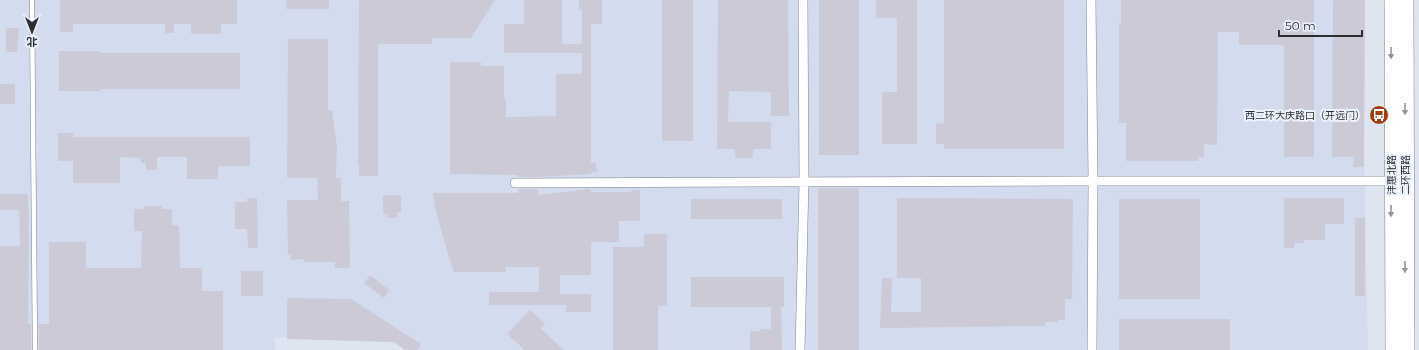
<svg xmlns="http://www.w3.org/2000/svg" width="1419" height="350" font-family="Montserrat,'Noto Sans SC',sans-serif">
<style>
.built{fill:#d2dcee}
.building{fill:#cccad7}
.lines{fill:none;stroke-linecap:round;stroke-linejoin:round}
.lane-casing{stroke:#7d828c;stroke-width:5.5}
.street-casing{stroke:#7d828c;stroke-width:10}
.secondary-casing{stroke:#7d828c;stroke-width:14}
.highway-casing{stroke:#7d828c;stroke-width:18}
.lane{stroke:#fff;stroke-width:4.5}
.street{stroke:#fff;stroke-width:9}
.secondary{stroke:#fff;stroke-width:13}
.highway{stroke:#fff;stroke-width:17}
.oneway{fill:#969698}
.labels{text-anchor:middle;stroke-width:4;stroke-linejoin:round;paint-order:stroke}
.poi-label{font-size:10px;fill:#2c2e32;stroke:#ecf2fd;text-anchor:end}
.street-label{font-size:10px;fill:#2c2e32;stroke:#ecf2fd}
</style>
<rect width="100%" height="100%" fill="#dfe5f0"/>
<path class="built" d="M0 0H1361L1368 350H406L390 342 275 337V350H0Z"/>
<path class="building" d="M60 0H237V24H221V34H191V24H174V33H165V24H73V32H60Z
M287 0H329V9H286Z
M359 0H495L471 38H432V44H378V176H359V165H358Z
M524 0H562V44H582V9H579V0H602V24H591V163H596L597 172H591V174L538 177H518V175L450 174V62H481V66H504V99H506V117L556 116V74H582V53H504V24H524Z
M662 0H693V141H662Z
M718 0H788L789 116H771V92L729 91 728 122H771V149H753V158H735V149H717Z
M819 0H859V155H819Z
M876 0H917V144H882V92H897V18H876Z
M944 0H1064V149H944V144H936V123L944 124Z
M1121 0H1314V157H1284V45H1239V32H1218L1217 145 1204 144V157H1198V161H1126V123H1119V23H1121Z
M1333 0H1365L1364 167H1353L1354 157H1332Z
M6 28H19L17 52H6Z
M288 39H328V110H332L337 146 336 178H341V201H349L350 268H335V262H304V259L291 260V255H288L287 200H318L317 178H287Z
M59 51H100V53H240V89H101V91H59Z
M0 84H15V104H0Z
M58 133H73V137H250V166H218V179H187V157H157V170H146V163H141V158L120 157V183H73V161H58Z
M818 188H859V350H818Z
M518 189H538V195L587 189H591V192H631V190H640V221H619V242H591V275H560V294H591V312H566V305H489V292H539V267H506V272H454L447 251 435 207 433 193H518Z
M0 194H28L29 236 28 324H31V350H0V246H20L19 210H0Z
M383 195H401V212H397V218H387V214H383Z
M247 198H257L258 248H248L247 229H235V202H247Z
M897 198 1073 199 1072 299H1065V320H1058V322H1045V326L880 328 882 278H892L891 312H921V278H897Z
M1284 198H1344V224H1325V240H1304V243H1294V248H1284Z
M691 199H782V219H691Z
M1119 199H1200V299H1119Z
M144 206H162V209H172V225H179L180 268H202V291H223V350H39V324H49V242H86V268H141L142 231H134V209H144Z
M1355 218H1365V296H1355Z
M644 234H667V306H658V350H613V247H644Z
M241 271H263V296H241Z
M370 275 389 290 384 298 364 283Z
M691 277H784V307H781L782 350H750V331H761V329H771V307H691Z
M287 298 351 299 421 344 417 350H406L394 342 287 339Z
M530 310 545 324 540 328 564 350H525L507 334Z
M1119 319H1230V350H1119Z"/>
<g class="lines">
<defs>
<path id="lane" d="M32 0 35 350"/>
<path id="street" d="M1091 0 1093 181 1092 350
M515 183 1071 181H1391
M800 350 804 182 803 0"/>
<path id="secondary" d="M1391 0 1392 350"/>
<path id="highway" d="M1405 0 1406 350"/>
</defs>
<use href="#lane" class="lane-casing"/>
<use href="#street" class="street-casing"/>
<use href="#secondary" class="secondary-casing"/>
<use href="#highway" class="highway-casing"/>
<use href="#lane" class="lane"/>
<use href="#street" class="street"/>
<use href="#secondary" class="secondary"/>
<use href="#highway" class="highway"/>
</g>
<defs><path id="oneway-solid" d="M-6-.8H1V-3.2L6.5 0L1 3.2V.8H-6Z"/></defs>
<g class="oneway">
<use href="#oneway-solid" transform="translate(1391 53) rotate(90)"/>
<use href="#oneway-solid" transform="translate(1405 109) rotate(90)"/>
<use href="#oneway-solid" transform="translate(1391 211) rotate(90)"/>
<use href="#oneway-solid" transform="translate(1405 267) rotate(90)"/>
</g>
<defs>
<symbol id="bus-disc" viewBox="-11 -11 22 22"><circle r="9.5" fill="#a33e12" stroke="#ecf2fd"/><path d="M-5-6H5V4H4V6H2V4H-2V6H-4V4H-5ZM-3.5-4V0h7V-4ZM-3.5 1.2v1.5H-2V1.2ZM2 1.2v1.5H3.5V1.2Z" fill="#fff"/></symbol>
</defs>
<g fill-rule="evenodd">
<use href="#bus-disc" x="1368" y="104" width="22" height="22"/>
</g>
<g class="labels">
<g class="poi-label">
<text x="1365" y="119">西二环大庆路口（开远门）</text>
</g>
<g class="street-label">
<text transform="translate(1391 175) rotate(-90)" y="4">沣惠北路</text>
<text transform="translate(1405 175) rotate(-90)" y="4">二环西路</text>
</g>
</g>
<g transform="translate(32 32) rotate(180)" stroke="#ecf2fd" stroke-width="3" paint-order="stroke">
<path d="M0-3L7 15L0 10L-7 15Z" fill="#2c2e32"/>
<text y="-6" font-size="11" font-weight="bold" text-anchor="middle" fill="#2c2e32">北</text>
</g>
<path d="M1279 30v6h83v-6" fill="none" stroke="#2c2e32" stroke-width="2"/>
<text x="1285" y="30" font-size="12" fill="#2c2e32" stroke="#ecf2fd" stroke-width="3" paint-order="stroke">50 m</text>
</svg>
